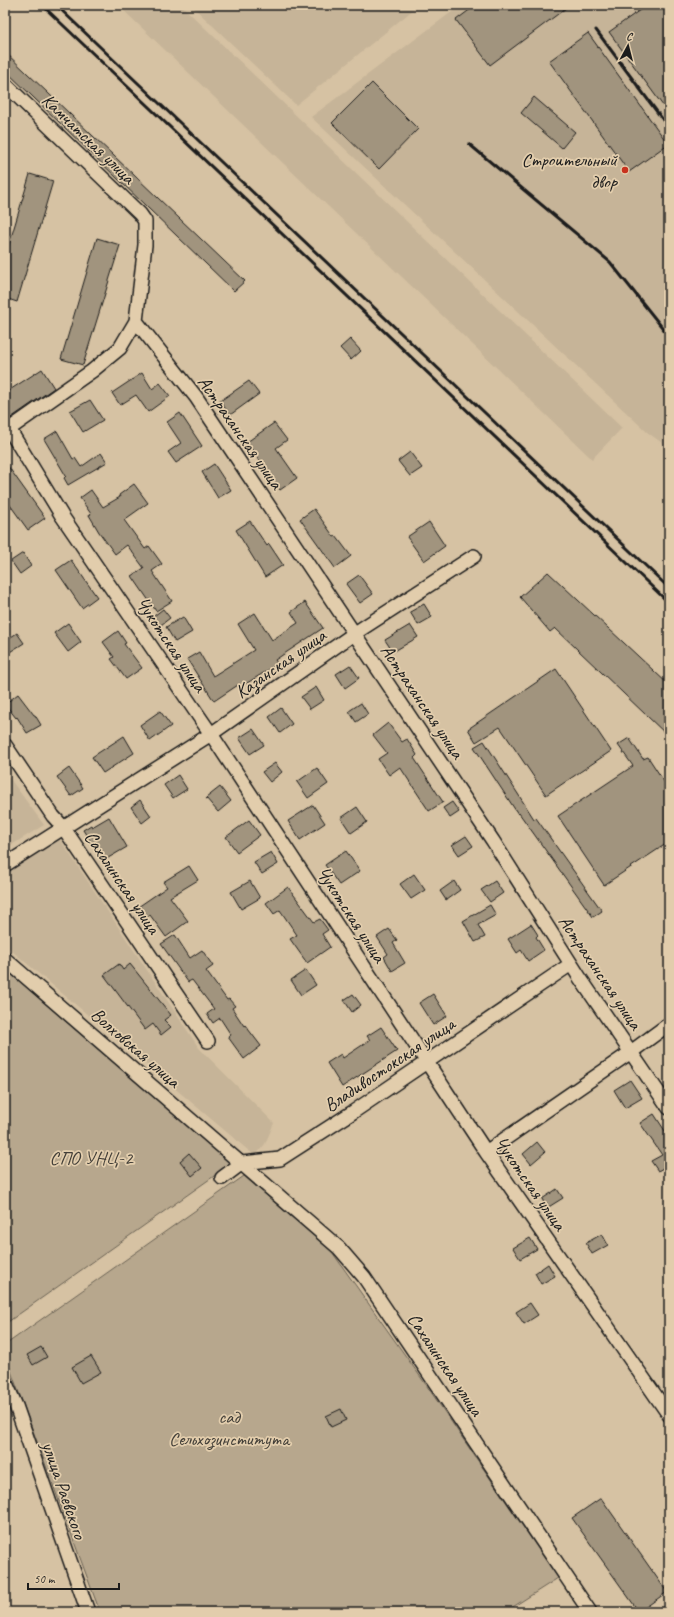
<svg xmlns="http://www.w3.org/2000/svg" width="674" height="1617" font-family="Caveat,sans-serif">
<style>
.built{fill:#c6b498}
.green{fill:#b7a78d;stroke:#6a6254}
.building{fill:#a1947e;stroke:#1c1c1c}
.lines{fill:none;stroke-linecap:round;stroke-linejoin:round}
.minor-casing{stroke:#1c1c1c;stroke-width:16}
.minor{stroke:#e2cdac;stroke-width:13}
.rail{stroke:#1c1c1c;stroke-width:3}
.poi-dot{fill:#c8321e;stroke:#e2cdac;stroke-width:1.5}
.labels{text-anchor:middle;stroke-width:3.5;stroke-linejoin:round;paint-order:stroke}
.street-label{font-size:19px;fill:#1c1c1c;stroke:#e2cdac}
.poi-label{font-size:19px;fill:#1c1c1c;stroke:#e2cdac;text-anchor:end}
.park-label{font-size:19px;fill:#433f38;stroke:#e2cdac}
</style>
<rect width="100%" height="100%" fill="#d6c2a3"/>
<filter id="ink" filterUnits="userSpaceOnUse"><feTurbulence type="fractalNoise" baseFrequency=".025" numOctaves="2"/><feDisplacementMap in="SourceGraphic" scale="8" xChannelSelector="R" yChannelSelector="G"/><feConvolveMatrix kernelMatrix="1 2 1 2 8 2 1 2 1" color-interpolation-filters="sRGB"/></filter>
<g filter="url(#ink)">
<path class="built" d="M118 5H181L622 428 592 459Z
M191 5H419L296 105Z
M461 5H669V448L647 432 311 117Z
M5 772 44 825 5 849Z
M59 838 199 1048 274 1123 265 1144 255 1156 5 945V874Z"/>
<path class="green" d="M5 969 231 1164 5 1324Z
M244 1176 332 1252 429 1389 558 1578 505 1612H100L5 1355V1345Z"/>
<path class="building" d="M476 5H570L490 65 456 20Z
M647 5H669V114L609 32Z
M588 33 668 144 629 172 549 61Z
M5 52 245 281 234 291 5 70Z
M372 83 418 129 379 169 332 123Z
M534 97 575 132 562 148 521 113Z
M30 174 53 181 17 302 5 298V258Z
M97 238 120 245 83 365 61 359Z
M350 339 361 351 351 360 340 348Z
M42 369 54 388 5 422V393Z
M142 373 152 389 160 383 170 396 148 412 136 395 120 405 112 393Z
M249 381 259 394 230 415 220 401Z
M90 400 103 420 83 432 70 411Z
M180 413 202 446 176 463 168 452 181 443 167 422Z
M274 423 287 440 276 448 297 478 280 490 247 442Z
M57 431 73 459 75 458 81 467 101 453 107 462 68 485 64 478 66 476 44 439Z
M410 452 422 468 410 476 398 461Z
M5 462 45 518 28 530 5 498Z
M214 464 231 490 218 498 202 472Z
M134 484 148 503 124 520 145 549 149 546 162 564 152 571 172 601 156 611 132 576 144 568 127 545 115 554 99 532 89 515 91 514 80 498 91 490 103 507 120 497 119 495Z
M314 509 334 537 336 536 351 556 335 568 300 519Z
M250 521 267 546 269 544 283 565 265 577 236 530Z
M429 522 445 546 424 561 407 537Z
M23 553 31 566 20 574 11 561Z
M71 560 97 597 82 608 56 570Z
M548 572 669 685V737L555 628 550 632 520 597Z
M359 575 373 594 360 603 346 584Z
M305 602 323 628 275 660 278 664 239 688 238 685 214 701 187 659 199 652 213 676 254 650 238 624 255 613 272 640 298 623 291 612Z
M424 604 432 617 418 625 410 612Z
M163 609 170 618 157 628 150 619Z
M183 617 192 632 175 642 166 627Z
M68 623 81 642 68 652 54 633Z
M410 625 418 637 393 652 385 640Z
M118 631 126 643 124 644 142 668 126 679 111 659 114 657 103 642Z
M17 633 24 643 5 655V641Z
M350 665 359 678 345 688 336 674Z
M556 669 611 751 546 795 500 727 476 742 468 729Z
M316 687 324 700 310 709 301 697Z
M18 694 34 715H35L41 725 27 733 17 717 16 718 5 704Z
M361 703 368 714 356 722 349 711Z
M281 708 292 724 280 733 269 717Z
M160 711 171 726 150 741 140 725Z
M388 723 402 742 407 739 417 755 414 758 443 802 429 811 400 767 389 775 378 759 387 753 373 735Z
M253 729 264 745 250 754 239 738Z
M124 736 134 753 103 773 92 757Z
M629 738 643 759 648 757 669 789V842L604 885 558 816 633 766 618 745Z
M484 741 534 819 536 818 602 911 593 917 519 813 518 814 474 747Z
M275 763 282 772 270 782 262 772Z
M69 768 83 788 71 796 57 777Z
M317 768 328 784 308 798 297 782Z
M178 775 187 789 173 798 164 785Z
M220 787 231 801 218 812 206 798Z
M140 800 151 816 142 823 131 807Z
M452 802 459 812 450 818 443 808Z
M313 805 325 823 300 840 288 821Z
M357 807 367 822 351 833 341 818Z
M109 817 127 847 103 861 83 830 91 825 92 827Z
M249 820 260 835 237 852 226 837Z
M466 836 473 846 459 855 452 845Z
M346 851 360 871 339 885 325 865Z
M271 852 278 864 262 874 254 862Z
M189 866 198 880 170 897 188 921 166 937 150 915 145 918 138 907 167 887 163 882Z
M414 874 425 890 411 899 400 884Z
M250 881 260 898 241 909 231 892Z
M454 881 460 890 446 900 440 891Z
M495 881 503 893 490 902 481 890Z
M288 887 314 922 320 919 328 930 322 934 330 947 307 963 290 939 297 935 280 910 274 914 266 903Z
M490 905 496 915 478 925 485 937 475 942 463 921Z
M531 924 538 935 536 937 544 950 528 961 521 950 517 953 508 939Z
M389 929 397 940 393 943 405 963 392 971 384 957 388 954 377 937Z
M175 935 190 958 202 950 213 966 206 971 227 1000 229 999 235 1006 232 1008 244 1026 245 1025 261 1046 244 1059 228 1037 231 1035 220 1018 213 1023 207 1014 214 1009 192 980 188 982 161 944Z
M119 964 123 970 130 964 171 1015 164 1020 171 1027 161 1035 153 1024 145 1030 104 975Z
M306 970 316 985 301 995 291 980Z
M353 994 361 1005 352 1012 344 1000Z
M433 994 447 1016 433 1025 419 1003Z
M381 1027 397 1051 342 1087 327 1063 341 1054 343 1058 370 1040 367 1036Z
M630 1080 642 1098 625 1108 614 1090Z
M654 1114 669 1137V1166L668 1165 658 1171 651 1161 662 1155 640 1123Z
M537 1142 545 1152 531 1164 523 1154Z
M189 1153 202 1168 192 1176 180 1161Z
M557 1189 563 1198 547 1208 542 1199Z
M602 1234 608 1245 592 1254 586 1243Z
M530 1238 537 1249 520 1259 513 1248Z
M548 1264 555 1276 541 1284 535 1273Z
M530 1303 538 1315 524 1324 516 1312Z
M41 1347 47 1357 33 1365 27 1355Z
M91 1356 101 1372 81 1383 72 1367Z
M341 1409 346 1420 331 1427 326 1416Z
M601 1498 667 1592 639 1612 572 1518Z"/>
<g class="lines">
<defs>
<path id="minor" d="M5 84 140 214 145 221V245L136 321 120 348 92 371 5 432
M136 321 196 397 493 841 580 978 669 1108
M9 429 62 516 211 734 486 1152 669 1415
M5 745 53 816 63 827 208 1041
M5 865 211 734 355 633 474 556
M5 959 339 1248 364 1277 590 1612
M486 1152 631 1052 669 1024
M222 1178 242 1163 280 1159 353 1112 571 964
M5 1381 16 1406 88 1612"/>
</defs>
<use href="#minor" class="minor-casing"/>
<use href="#minor" class="minor"/>
<path class="rail" d="M42 5 669 603
M56 5 669 588
M596 30 669 128
M469 144 610 262 669 336"/>
</g>
</g>
<circle class="poi-dot" cx="625" cy="170" r="4"/>
<g class="labels">
<g class="street-label">
<text transform="translate(89 138) rotate(44)" y="7">Камчатская улица</text>
<text transform="translate(241 432) rotate(55)" y="7">Астраханская улица</text>
<text transform="translate(172 644) rotate(56)" y="7">Чукотская улица</text>
<text transform="translate(280 663) rotate(-35)" y="7">Казанская улица</text>
<text transform="translate(423 701) rotate(56)" y="7">Астраханская улица</text>
<text transform="translate(123 882) rotate(56)" y="7">Сахалинская улица</text>
<text transform="translate(352 914) rotate(57)" y="7">Чукотская улица</text>
<text transform="translate(601 972) rotate(56)" y="7">Астраханская улица</text>
<text transform="translate(136 1047) rotate(41)" y="7">Волховская улица</text>
<text transform="translate(389 1064) rotate(-34)" y="7">Владивостокская улица</text>
<text transform="translate(531 1183) rotate(55)" y="7">Чукотская улица</text>
<text transform="translate(446 1364) rotate(56)" y="7">Сахалинская улица</text>
<text transform="translate(65 1490) rotate(71)" y="7">улица Раевского</text>
</g>
<g class="poi-label">
<text x="617" y="166">Строительный<tspan x="617" dy="22">двор</tspan></text>
</g>
<g class="park-label">
<text x="91" y="1164">СПО УНЦ-2</text>
<text x="229" y="1423">сад<tspan x="229" dy="22">Сельхозинститута</tspan></text>
</g>
</g>
<rect width="674" height="1617" fill="none" stroke="#e2cdac" stroke-width="20"/>
<rect x="10" y="10" width="654" height="1597" fill="none" stroke="#1c1c1c" stroke-width="1.5" filter="url(#ink)"/>
<g transform="translate(628 46) rotate(7)" stroke="#e2cdac" stroke-width="3" paint-order="stroke">
<path d="M0-3L7 15L0 10L-7 15Z" fill="#1c1c1c"/>
<text y="-6" font-size="11" font-weight="bold" text-anchor="middle" fill="#1c1c1c">С</text>
</g>
<path d="M28 1583v6h91v-6" fill="none" stroke="#1c1c1c" stroke-width="2"/>
<text x="34" y="1583" font-size="12" fill="#1c1c1c" stroke="#e2cdac" stroke-width="3" paint-order="stroke">50 m</text>
</svg>
